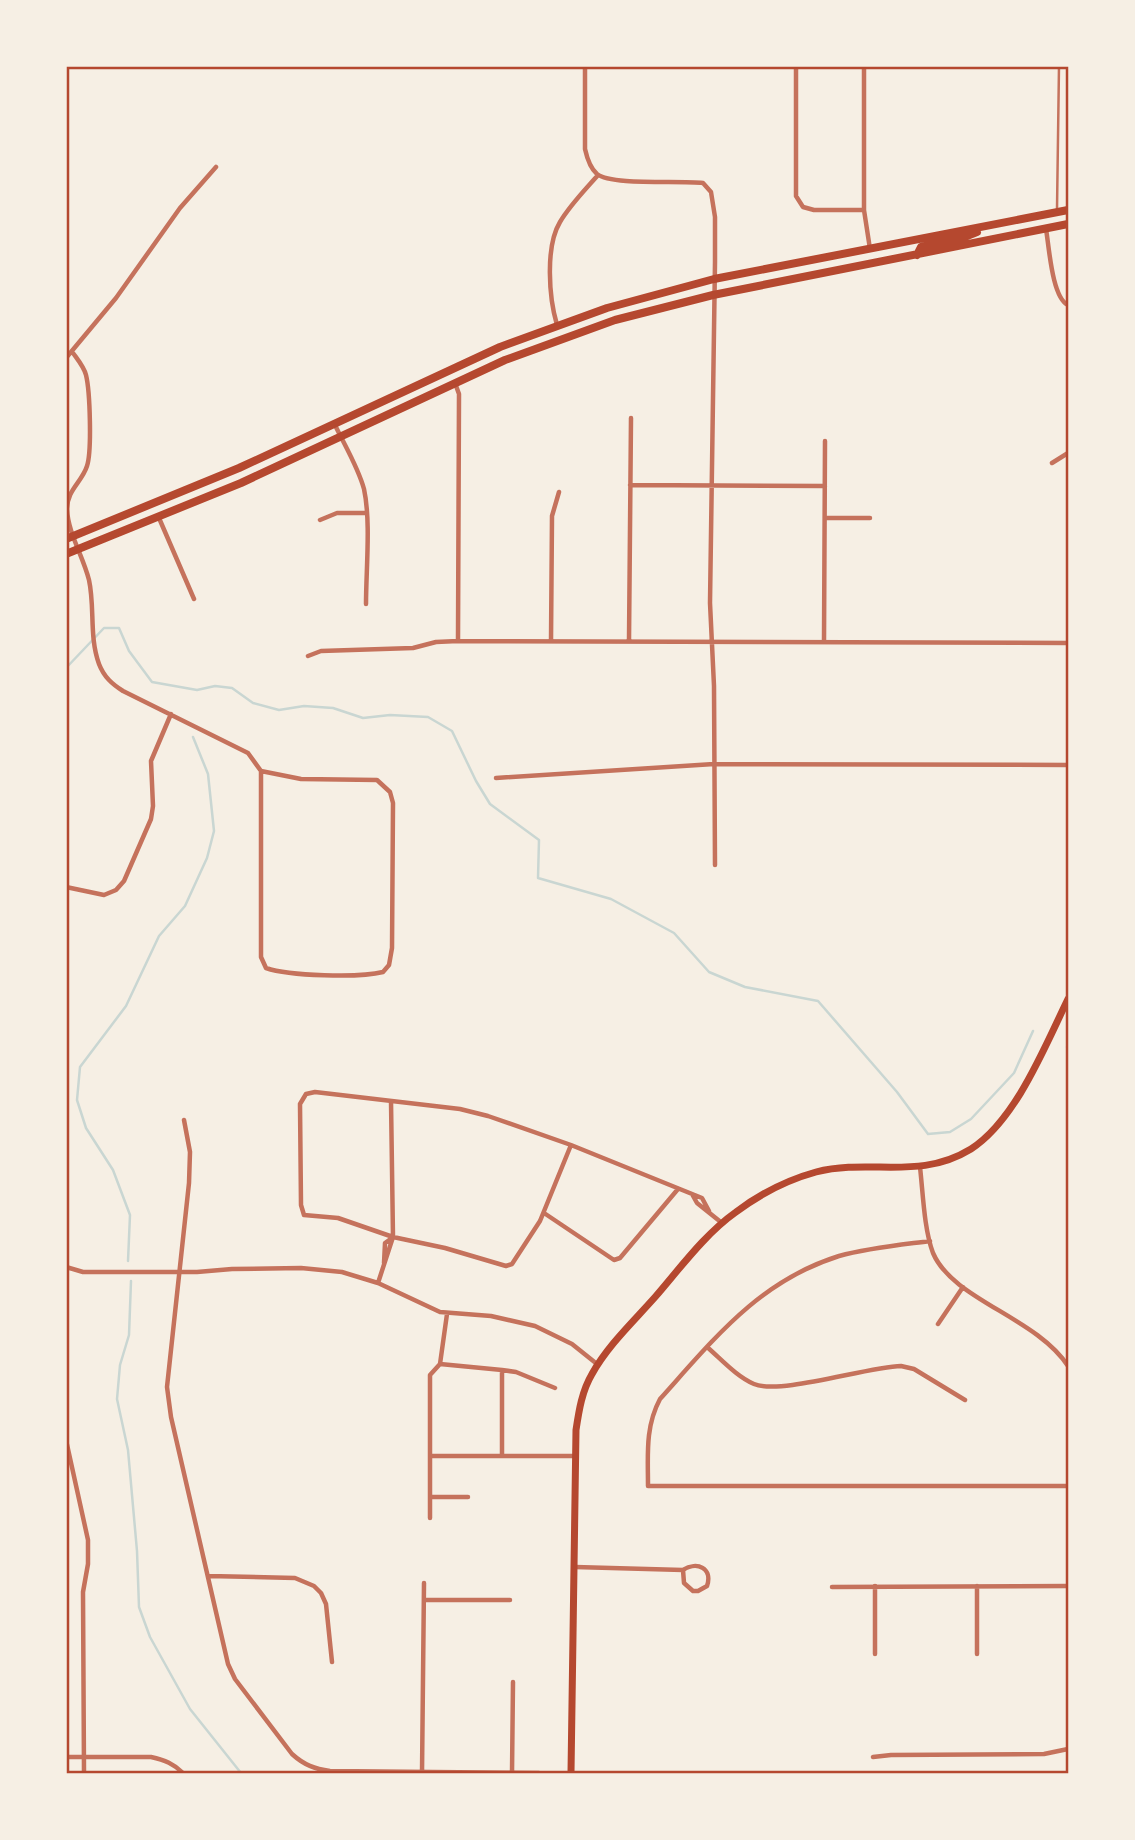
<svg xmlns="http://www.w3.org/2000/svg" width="1135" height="1840" font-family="Quicksand,sans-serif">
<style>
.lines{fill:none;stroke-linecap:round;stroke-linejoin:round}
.stream{stroke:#c9d6d2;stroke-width:2.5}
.service{stroke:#c5725c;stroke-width:2.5}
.minor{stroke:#c5725c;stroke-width:4.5}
.secondary{stroke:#b5482f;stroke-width:7}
.primary{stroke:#b5482f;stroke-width:8}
.neatline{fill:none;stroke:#b5482f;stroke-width:2.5}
</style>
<rect width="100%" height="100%" fill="#f6efe4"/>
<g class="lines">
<path class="stream" d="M66 668 104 628H119L129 651 152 682 197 690 215 686 232 688 253 703 279 710 304 706 333 708 363 718 390 715 428 717 452 731 476 781 490 804 539 840 538 878 611 899 674 933 709 972 745 987 818 1001 897 1092 928 1134 950 1132 971 1119 1014 1073 1033 1031
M1067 1047 1068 1049
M128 1261 130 1215 113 1170 86 1128 77 1100 80 1067 126 1006 159 936 185 906 207 858 214 831 208 774 193 737
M131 1281 129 1335 120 1365 117 1399 128 1450 137 1551 139 1607 150 1637 190 1709 241 1773"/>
<path class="service" d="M1057 209 1059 66"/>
<path class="minor" d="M585 66V149C587 158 590 168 597 174 612 186 680 180 703 183L711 192 715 217V262L710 603 714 686 715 865
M796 66V196L803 207 814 210H864
M864 66V210L870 249
M1046 229C1049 246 1052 298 1068 305
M557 325C549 298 545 247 560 222 570 205 585 190 598 175
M73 353C78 360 84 367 86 375 90 391 92 451 87 466 82 482 67 490 67 509 68 533 83 556 89 580 95 607 89 637 99 664 104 677 112 684 123 691L248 753 261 771
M66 358 116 298 180 208 216 167
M455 383 459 394 458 641
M335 425C345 446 358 467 364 489 371 521 366 570 366 604
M1052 463 1068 453
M630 485 825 486
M159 518 194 599
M825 518H870
M320 520 337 513H366
M551 641 552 516 559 492
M629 641 631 418
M824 642 825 441
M308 656 321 651 413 648 436 642 458 641 1068 643
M261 771 301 779 377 780 390 792 393 803 392 948 389 965 383 972C359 978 289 976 266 968L261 957Z
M496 778 714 764 1068 765
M66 887 104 895 116 890 124 881 151 819 153 806 151 761 171 714
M315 1092 460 1109 488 1116 571 1145 540 1221 512 1264 506 1266 445 1248 393 1237 338 1218 304 1215 301 1205 300 1104 306 1094Z
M184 1120 190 1152 189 1183 167 1387 171 1417 228 1664 235 1679 292 1754C304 1765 315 1769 330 1771L539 1773
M571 1145 702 1198 709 1211
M920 1167C923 1193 924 1229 933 1253 953 1300 1036 1317 1068 1366
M692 1194 697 1203 722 1223
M544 1213 614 1260 620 1258 678 1189
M930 1241C900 1245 869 1248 839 1256 759 1281 714 1339 660 1399 645 1427 648 1455 648 1486H1068
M384 1263 385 1243 392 1238
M66 1267 83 1272H197L232 1269 301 1268 342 1272 378 1283 440 1312 491 1316 535 1326 572 1344 597 1364
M378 1283 393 1237 391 1101
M938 1324 963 1287
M707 1347C721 1359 737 1377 754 1384 781 1395 866 1367 901 1366L914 1369 965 1400
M440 1364 502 1370
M66 1440 88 1540V1564L83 1592 84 1773
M430 1456V1375L440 1364 447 1314
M502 1456V1370L516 1372 555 1388
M430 1497H468
M430 1518V1456H576
M575 1567 683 1570C697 1561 713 1568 707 1586L698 1591H693L684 1583 683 1570
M208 1576 295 1578 314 1586 321 1593 326 1604 332 1662
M977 1586V1654
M832 1587 1068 1586
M424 1600H510
M875 1654V1586
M66 1757H151C165 1760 174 1764 183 1773
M873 1757 891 1755 1044 1754 1068 1749
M422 1773 424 1583
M512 1773 513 1682"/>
<path class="secondary" d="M571 1773 576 1430C579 1410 582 1391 592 1374 608 1345 634 1321 656 1296 681 1267 705 1234 736 1212 760 1194 787 1180 816 1172 871 1158 919 1181 971 1149 1016 1120 1045 1046 1068 999"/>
<path class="primary" d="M917 255 921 247 962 238 977 232
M66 539 239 468 500 347 607 308 714 279 1068 210
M66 554 241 483 505 360 615 320 713 295 1068 224"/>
</g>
<rect width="1135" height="1840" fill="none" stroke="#f6efe4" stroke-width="136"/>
<rect x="68" y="68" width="999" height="1704" class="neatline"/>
</svg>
